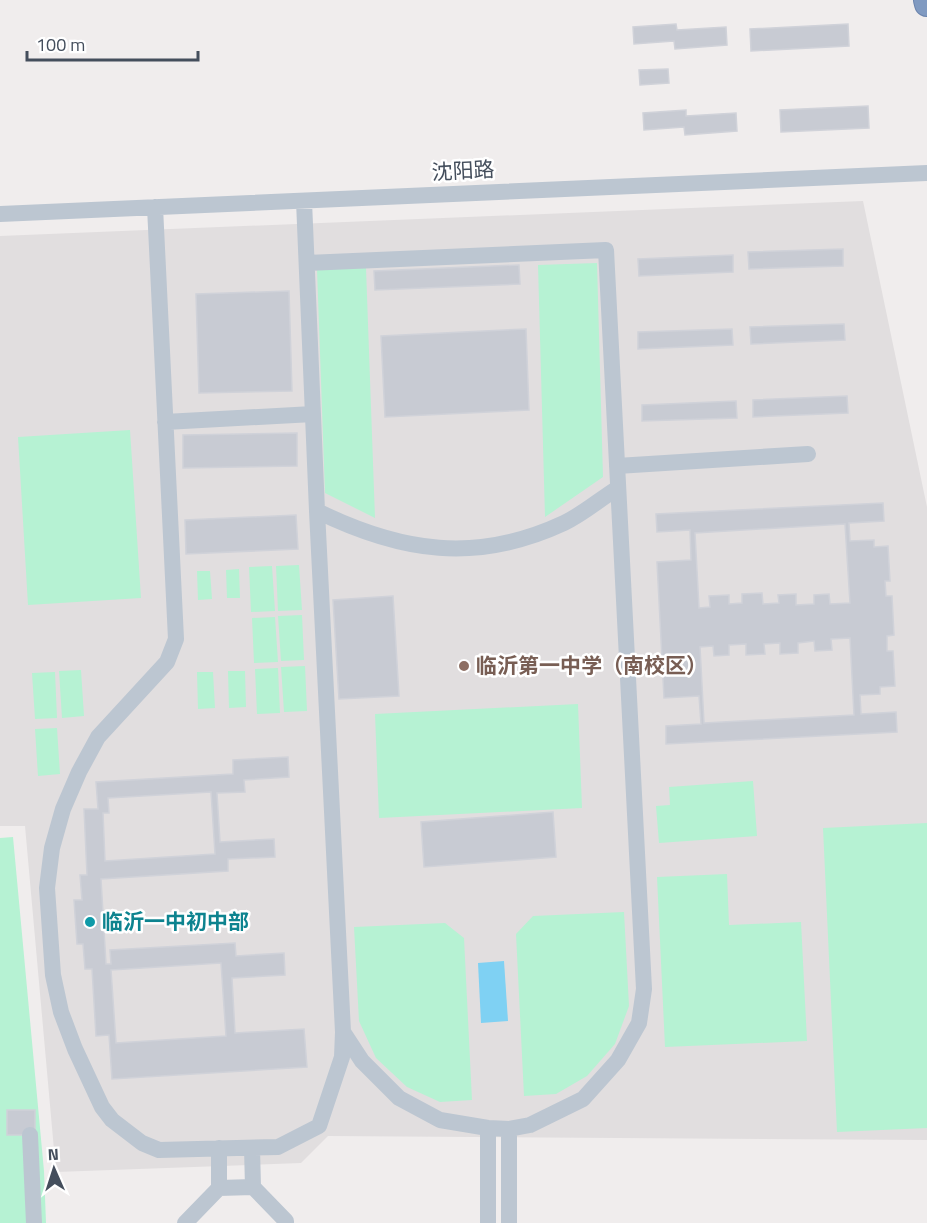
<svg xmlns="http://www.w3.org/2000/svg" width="927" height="1223" font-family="'Titillium Web','Noto Sans SC',sans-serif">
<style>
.education{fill:#e1dedf}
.green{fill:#b6f2d3}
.water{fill:#7fd1f3}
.building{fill:#c8cbd3;stroke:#d0d2d9;stroke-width:1.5;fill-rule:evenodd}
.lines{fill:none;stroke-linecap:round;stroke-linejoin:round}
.highway-casing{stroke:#6b84ad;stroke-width:26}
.minor{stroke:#bcc6d1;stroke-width:16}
.highway{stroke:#809ac1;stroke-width:24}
.education-dot{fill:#8d6e63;stroke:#fff;stroke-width:2}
.culture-dot{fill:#0f9aa8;stroke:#fff;stroke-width:2}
.labels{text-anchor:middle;stroke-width:5;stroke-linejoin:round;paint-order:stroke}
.street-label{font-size:21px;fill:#444e5c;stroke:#fff}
.education-label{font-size:21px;font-weight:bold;fill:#785e54;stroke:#fff;text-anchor:start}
.culture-label{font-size:21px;font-weight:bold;fill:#0d838f;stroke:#fff;text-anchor:start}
</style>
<rect width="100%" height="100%" fill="#f0eded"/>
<path class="education" d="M863 201 927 507V1140L328 1136 301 1163 56 1172 25 826H0V236Z"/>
<path class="green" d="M597 263 603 477 545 517 538 265Z
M366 268 375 518 325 493 317 269Z
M130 430 141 598 28 605 18 437Z
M299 565 302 610 278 611 276 566Z
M272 566 275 611 251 612 249 567Z
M239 569 240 598H227L226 570Z
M197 571H210L212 599 198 600Z
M302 615 304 660 281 661 278 616Z
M275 617 278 662 254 663 252 618Z
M305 666 307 711 284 712 281 667Z
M278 668 280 713 257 714 255 669Z
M81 670 84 716 62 718 59 671Z
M228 671H245L246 707 229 708Z
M55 672 57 718 35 719 32 673Z
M197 672H213L215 708 198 709Z
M578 704 582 808 379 818 375 714Z
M57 728 60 774 38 776 35 729Z
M753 781 757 836 659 843 656 806 670 805 669 787Z
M927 823V1128L837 1132 823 828Z
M13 837 44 1171 46 1223H0V838Z
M727 874 729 925 801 922 807 1041 665 1047 657 877Z
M624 912 629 1006 615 1044 587 1076 556 1094 524 1096 516 934 533 916Z
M445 923 464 938 472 1100 440 1102 407 1087 376 1058 359 1021 354 927Z"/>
<path class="water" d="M504 961 508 1021 481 1023 478 963Z"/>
<path class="building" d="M676 24 677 30 726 27 727 45 675 49 674 41 634 44 633 27Z
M848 24 849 46 751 51 750 29Z
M668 69 669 83 640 85 639 70Z
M868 106 869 128 781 132 780 110Z
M686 110V116L736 113 737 131 685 135 684 127 644 130 643 113Z
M843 249V266L749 269 748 252Z
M733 255V272L639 276 638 259Z
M519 265 520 284 375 290 374 271Z
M289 291 292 391 199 393 196 294Z
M844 324 845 340 751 344 750 327Z
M526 329 529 410 385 417 381 336Z
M732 329 733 345 638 349V332Z
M847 396 848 413 753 417V400Z
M736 401 737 418 642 421V405Z
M297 433V466L183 468V435Z
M883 503 884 521 849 523 850 541 874 540V547L888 546 890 581H885L886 596H892L894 635 887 636V651H893L895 686 880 687V694L860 695 861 714 896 712 897 732 666 744V726L701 724 699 696 664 698 657 562 691 560 690 530 657 532 656 514ZM845 524 850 603 830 604 829 594 814 595V604L796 605V594L778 595 779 603 763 604 762 593 742 594V603L729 604V595L709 596 710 607 699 608 695 533ZM850 638 854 715 704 723 700 647 713 646 714 656 729 655V645L746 644V655L765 654 764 644 780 643V654L798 653V643L814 641 815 651 832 650 831 639Z
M296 515 298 549 186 554 185 520Z
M393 596 399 696 339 699 333 600Z
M288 757 289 777 244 780 245 792 217 793 220 842 274 839 275 857 228 859V871L101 879 106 964H111L110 950 235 943 236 956 284 953 285 975 232 978 235 1033 304 1029 307 1067 112 1079 109 1035 96 1036 92 969H85L83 944H77L74 900H82L80 875H87L84 809H98L96 782 233 774V760ZM211 792 215 854 105 861 103 813H109L108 798ZM221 963 226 1036 116 1043 111 970Z
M553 812 556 857 424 867 421 822Z
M7 1110H35V1135H7Z"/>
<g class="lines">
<defs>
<path id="highway" d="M926 0 927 4"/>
</defs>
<use href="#highway" class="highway-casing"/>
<path class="minor" d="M155 207 176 639 167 662 98 737 79 772 63 809 52 848 47 888 53 975 61 1012 75 1049 102 1107 112 1120 142 1143 159 1150 278 1147 319 1126 342 1057 343 1032 317 511 304 201
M0 214 927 173
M307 263 606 250 644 989 639 1023 618 1060 583 1099 530 1125 509 1129 488 1128 440 1120 399 1098 362 1061 343 1032
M165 422 313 414
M617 466 808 454
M317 511C401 552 476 564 564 523 583 514 600 499 618 488
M509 1129V1223
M30 1135 34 1223
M252 1148 253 1187 286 1221V1223
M219 1188 253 1187
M185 1223 219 1188V1148
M488 1223V1128"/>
<use href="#highway" class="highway"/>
</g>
<circle class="education-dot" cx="464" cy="666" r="6"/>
<circle class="culture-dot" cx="90" cy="922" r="6"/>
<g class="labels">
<g class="street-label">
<text transform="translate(463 171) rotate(-3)" y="7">沈阳路</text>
</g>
<g class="education-label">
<text x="476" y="673">临沂第一中学（南校区）</text>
</g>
<g class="culture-label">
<text x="102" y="929">临沂一中初中部</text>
</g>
</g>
<g transform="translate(54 1169) rotate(357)" stroke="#ffffff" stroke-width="4.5" paint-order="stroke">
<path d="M0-4.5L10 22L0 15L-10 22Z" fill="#444e5c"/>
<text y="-9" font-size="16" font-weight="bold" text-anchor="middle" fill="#444e5c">N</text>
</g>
<path d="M27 51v9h171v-9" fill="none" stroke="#444e5c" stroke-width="3"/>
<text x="36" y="51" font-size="18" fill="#444e5c" stroke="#ffffff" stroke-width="4.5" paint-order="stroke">100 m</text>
</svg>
